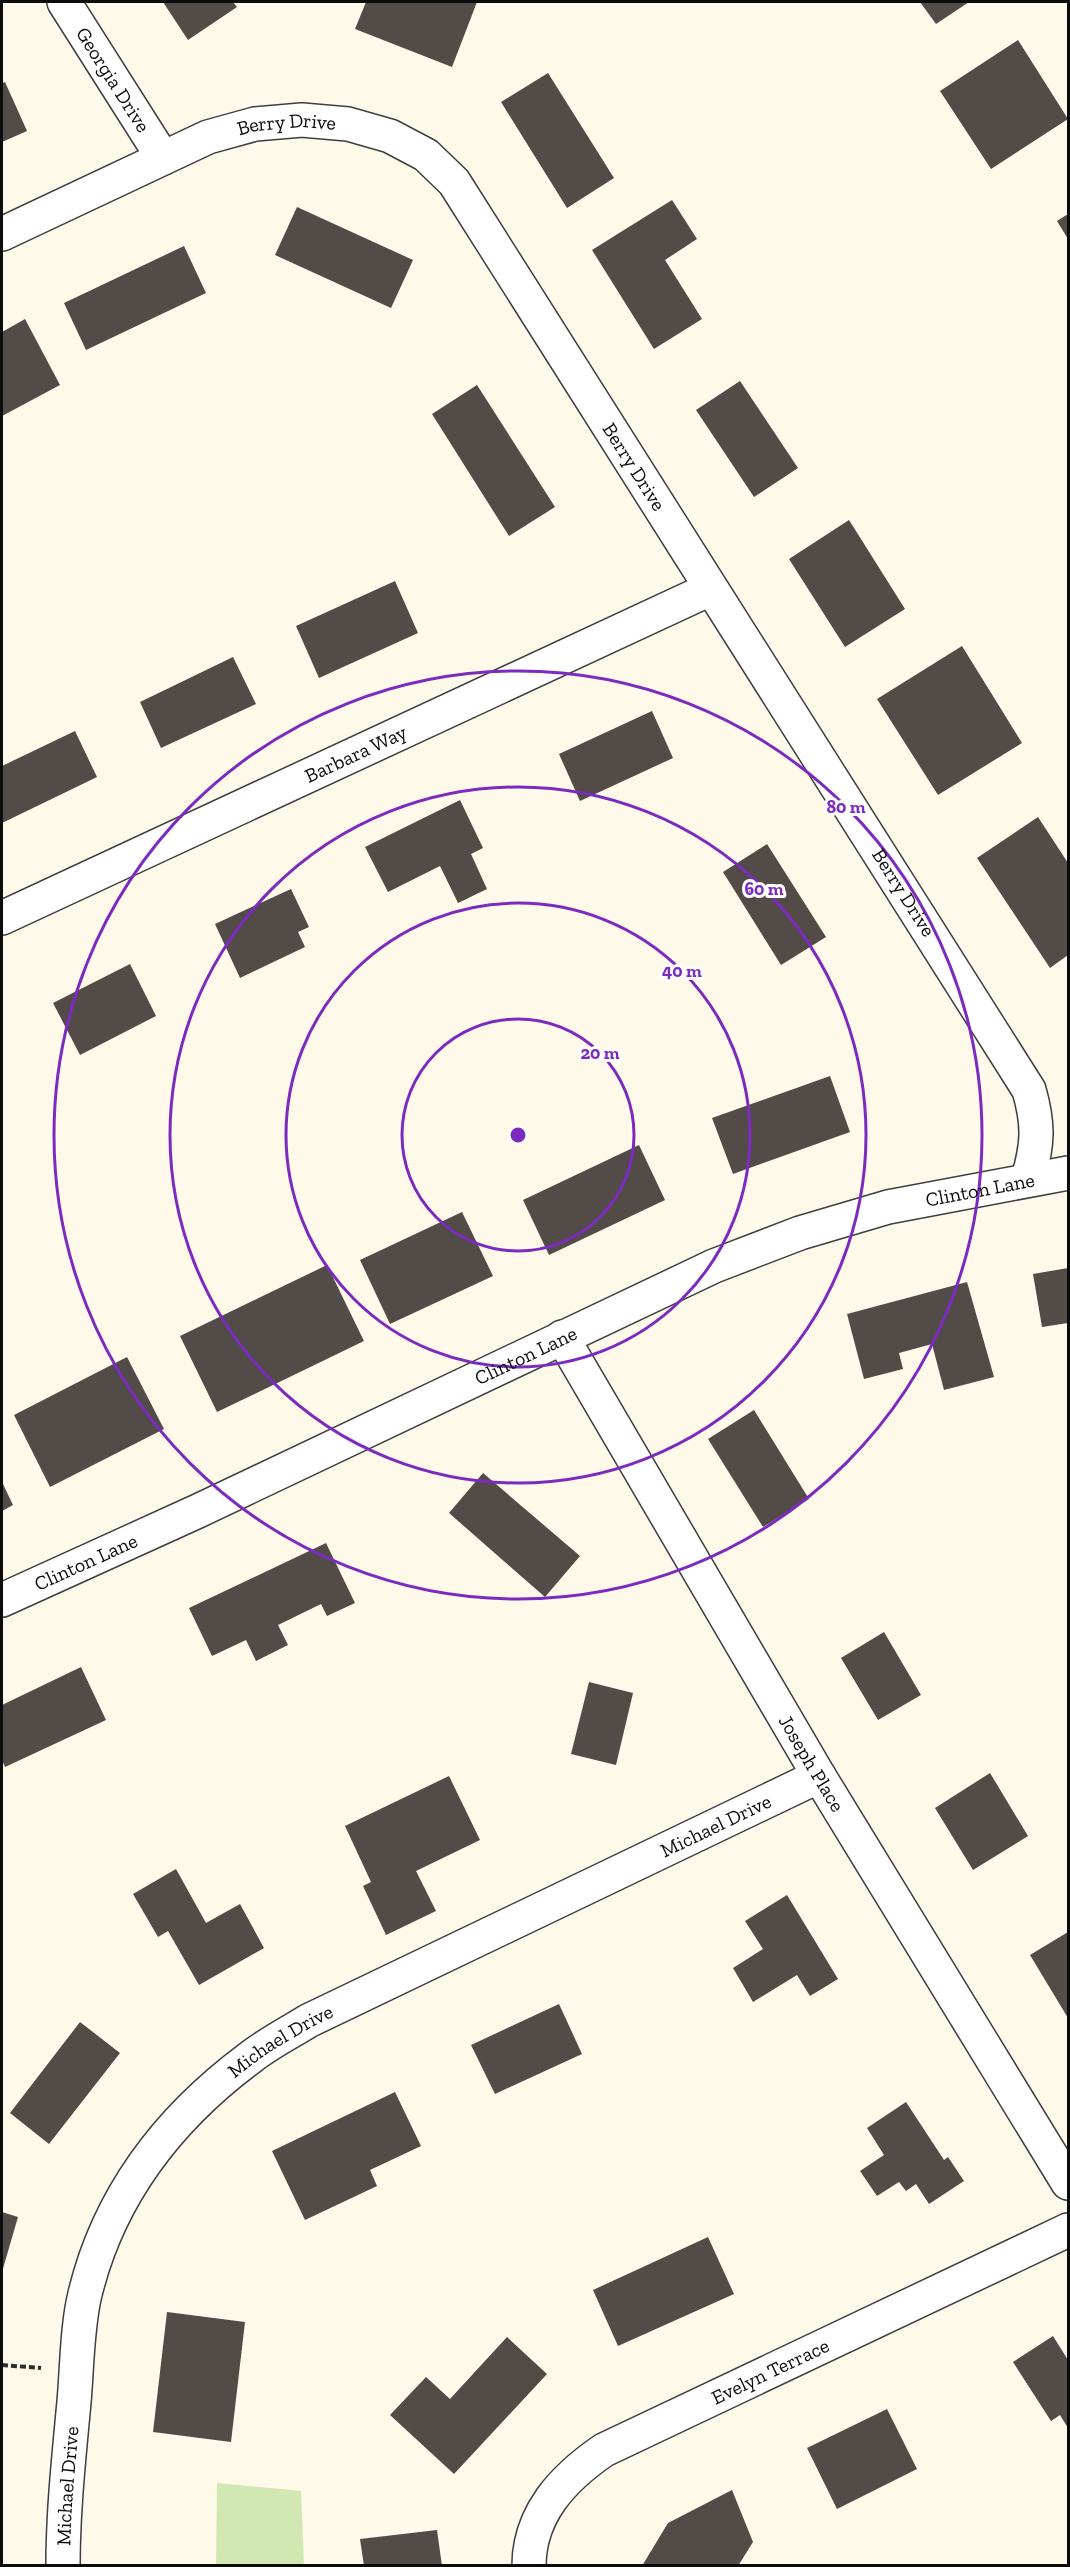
<svg xmlns="http://www.w3.org/2000/svg" width="1070" height="2567" font-family="'Zilla Slab',serif">
<style>
.green{fill:#d2e8b3}
.building{fill:#534b47}
.lines{fill:none;stroke-linecap:round;stroke-linejoin:round}
.minor-casing{stroke:#3e3e3e;stroke-width:36}
.path{stroke:#2d2d2d;stroke-width:4;stroke-dasharray:6 3;stroke-linecap:butt}
.minor{stroke:#fff;stroke-width:33}
.ring{fill:none;stroke:#7b2cbf;stroke-width:3}
.labels{text-anchor:middle;stroke-width:6;stroke-linejoin:round;paint-order:stroke}
.street-label{font-size:20px;fill:#0b0b0b;stroke:#fff}
.centre{fill:#7b2cbf;stroke:#fff;stroke-width:3}
.ring-label{font-size:18px;text-anchor:middle;font-weight:bold;fill:#7b2cbf;stroke:#fff;stroke-width:6;stroke-linejoin:round;paint-order:stroke}
</style>
<rect width="100%" height="100%" fill="#fff9e9"/>
<path class="green" d="M217 2483 301 2491 304 2565H216Z"/>
<path class="building" d="M163 2H233L237 7 188 40Z
M366 2H477L452 67 355 29Z
M920 2H969L936 24Z
M1018 40 1068 119 991 169 940 91Z
M548 73 614 178 567 208 501 102Z
M5 82 27 131 2 142V83Z
M672 200 697 239 665 260 702 319 654 349 592 250Z
M297 207 413 260 391 308 275 255Z
M1068 214V239L1057 221Z
M184 246 206 293 86 350 64 303Z
M25 319 60 385 2 416V332Z
M740 381 798 468 754 497 696 410Z
M477 385 555 507 509 536 432 414Z
M849 520 905 609 845 647 789 559Z
M395 581 418 633 319 678 296 626Z
M962 646 1022 743 938 795 877 699Z
M233 657 256 704 161 748 140 702Z
M652 711 673 758 580 801 559 754Z
M75 731 97 777 2 823V766Z
M460 800 483 848 471 854 487 889 458 903 440 866 388 892 365 847Z
M1038 817 1068 863V955L1050 968 977 858Z
M767 844 826 937 781 965 723 872Z
M291 889 309 927 298 932 305 947 240 978 215 924Z
M130 964 156 1016 80 1055 53 1003Z
M830 1076 850 1132 733 1174 712 1118Z
M639 1145 665 1200 549 1255 523 1200Z
M462 1212 493 1276 390 1324 360 1260Z
M327 1265 364 1341 217 1412 180 1336Z
M1068 1268V1323L1042 1327 1033 1274Z
M967 1282 994 1377 944 1390 932 1344 899 1353 903 1369 864 1379 847 1314Z
M127 1357 164 1429 50 1487 14 1415Z
M754 1410 809 1499 763 1527 708 1439Z
M483 1473 580 1556 545 1597 449 1513Z
M2 1482 13 1505 2 1511Z
M326 1543 355 1603 327 1616 321 1604 278 1625 288 1645 256 1661 246 1640 212 1656 189 1608Z
M884 1632 921 1695 878 1720 841 1658Z
M81 1667 106 1720 5 1767 2 1760V1705Z
M589 1682 633 1693 616 1765 571 1754Z
M990 1773 1028 1836 973 1870 935 1808Z
M449 1776 480 1840 416 1871 436 1911 386 1935 363 1886 371 1882 345 1826Z
M176 1869 206 1923 240 1904 264 1948 199 1985 168 1931 158 1937 133 1894Z
M787 1895 838 1979 810 1996 797 1975 753 2002 733 1968 763 1949 745 1921Z
M1068 1932V2018L1030 1955Z
M559 2004 582 2054 495 2094 471 2045Z
M80 2022 120 2053 49 2144 10 2113Z
M395 2092 421 2146 370 2170 377 2186 305 2220 272 2151Z
M906 2102 944 2160 948 2157 964 2181 929 2204 916 2184 906 2191 899 2182 877 2196 860 2171 884 2155 867 2128Z
M2 2212 18 2217 2 2272Z
M708 2237 734 2294 618 2346 593 2290Z
M167 2312 245 2322 231 2442 153 2432Z
M1053 2336 1068 2360V2428L1060 2415 1051 2421 1013 2362Z
M507 2337 547 2374 454 2474 390 2415 426 2377 450 2399Z
M887 2409 917 2469 837 2509 807 2448Z
M732 2490 753 2542 738 2566H642L668 2523Z
M437 2530 442 2566H364L360 2539Z"/>
<g class="lines">
<defs>
<g id="minor">
<path id="s1" d="M64 2 163 158"/>
<path id="s2" d="M2 234 208 137 255 124 302 120 348 124 390 136 426 155 454 182 1029 1090C1039 1125 1038 1144 1028 1179"/>
<path id="s3" d="M2 918 710 589"/>
<path id="s4" d="M562 1337 819 1776 1068 2183"/>
<path id="s5" d="M2 1600 198 1511 714 1266 800 1233 888 1207 1068 1173"/>
<path id="s6" d="M63 2566C63 2511 69 2456 74 2402 77 2369 77 2326 85 2294 109 2195 170 2117 251 2057 269 2043 289 2033 308 2021L819 1776"/>
<path id="s7" d="M529 2566C529 2514 563 2478 604 2450L1068 2230"/>
</g>
</defs>
<use href="#minor" class="minor-casing"/>
<path class="path" d="M2 2365 41 2368"/>
<use href="#minor" class="minor"/>
</g>
<g class="ring">
<circle cx="518" cy="1135" r="116"/>
<circle cx="518" cy="1135" r="232"/>
<circle cx="518" cy="1135" r="348"/>
<circle cx="518" cy="1135" r="464"/>
</g>
<g class="labels">
<g class="street-label">
<text dy="7" stroke="none"><textPath href="#s1" startOffset="92">Georgia Drive</textPath></text>
<text dy="7" stroke="none"><textPath href="#s2" startOffset="308">Berry Drive</textPath></text>
<text dy="7" stroke="none"><textPath href="#s2" startOffset="830">Berry Drive</textPath></text>
<text dy="7" stroke="none"><textPath href="#s3" startOffset="390">Barbara Way</textPath></text>
<text dy="7" stroke="none"><textPath href="#s2" startOffset="1334">Berry Drive</textPath></text>
<text dy="7" stroke="none"><textPath href="#s5" startOffset="1064">Clinton Lane</textPath></text>
<text dy="7" stroke="none"><textPath href="#s5" startOffset="578">Clinton Lane</textPath></text>
<text dy="7" stroke="none"><textPath href="#s5" startOffset="92">Clinton Lane</textPath></text>
<text dy="7" stroke="none"><textPath href="#s4" startOffset="494">Joseph Place</textPath></text>
<text dy="7" stroke="none"><textPath href="#s6" startOffset="1088">Michael Drive</textPath></text>
<text dy="7" stroke="none"><textPath href="#s6" startOffset="602">Michael Drive</textPath></text>
<text dy="7" stroke="none"><textPath href="#s7" startOffset="328">Evelyn Terrace</textPath></text>
<text dy="7" stroke="none"><textPath href="#s6" startOffset="80">Michael Drive</textPath></text>
</g>
</g>
<circle cx="518" cy="1135" r="9" class="centre"/>
<g class="ring-label">
<text x="846" y="813">80 m</text>
<text x="764" y="895">60 m</text>
<text x="682" y="977">40 m</text>
<text x="600" y="1059">20 m</text>
</g>
<rect width="1070" height="2567" fill="none" stroke="#0b0b0b" stroke-width="6"/>
</svg>
